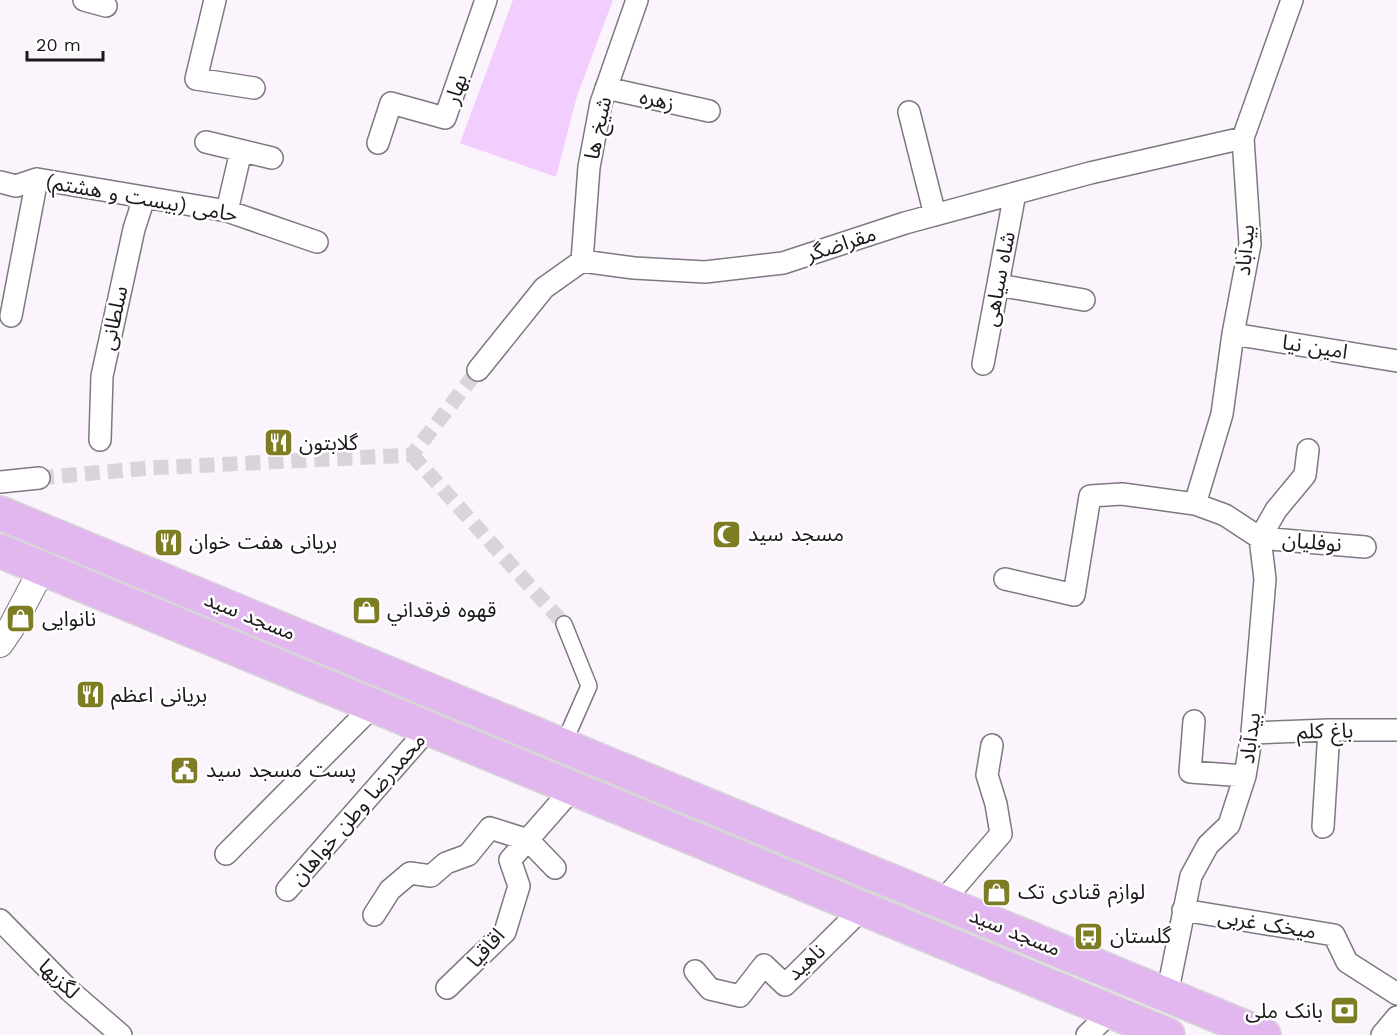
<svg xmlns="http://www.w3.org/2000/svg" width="1397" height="1035" font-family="'Work Sans','Noto Sans Arabic',sans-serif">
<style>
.green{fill:#f1cefd}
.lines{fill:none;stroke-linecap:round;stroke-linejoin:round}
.pedestrian-tunnel{stroke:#dad3db;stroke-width:15;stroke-dasharray:15 8;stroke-linecap:butt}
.pedestrian-casing{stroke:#7e7880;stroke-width:18}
.minor-casing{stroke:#7e7880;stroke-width:24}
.tertiary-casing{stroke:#7e7880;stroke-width:28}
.primary-casing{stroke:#d6d6d6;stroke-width:36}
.pedestrian{stroke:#fff;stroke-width:15}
.minor{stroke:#fff;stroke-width:21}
.tertiary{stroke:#fff;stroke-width:26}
.primary{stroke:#e2b6ef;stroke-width:33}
.labels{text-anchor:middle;stroke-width:5;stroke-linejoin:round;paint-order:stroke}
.street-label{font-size:21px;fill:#1c191c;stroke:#fff}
.poi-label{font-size:21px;fill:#1c191c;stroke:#fff;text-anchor:start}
</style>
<rect width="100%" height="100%" fill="#fbf4fd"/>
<path class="green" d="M513 0H613L577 96 556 177 460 143Z"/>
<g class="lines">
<path class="pedestrian-tunnel" d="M412 455 564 624
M39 478 149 468 412 455 478 370"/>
<defs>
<path id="pedestrian" d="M563 745 589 686 564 624"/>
<path id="minor" d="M84 0 106 6
M215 0 196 79 254 88
M606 88 709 111
M909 112 935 215
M206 142 272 158
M378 143 391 103 445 118 486 0
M0 182 16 186 37 179 227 211 317 242
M227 211 241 151
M582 261 589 167 601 103 637 0
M998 285 1084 300
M11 316 37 179
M1233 334 1397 361
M983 364 1015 193
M478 370 544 288 582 261 634 268 705 272 783 263 905 223 1090 173 1243 138
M100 440 102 376 134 229 144 198
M1308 450 1305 475 1276 510 1260 538 1365 547
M0 482 39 478
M1195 504 1222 414 1233 334 1250 244 1243 138 1292 0
M1005 579 1074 595 1090 496 1122 494 1195 504 1225 515 1260 538 1265 579 1252 733 1245 776 1229 825 1208 845 1191 876 1167 995
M1194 721 1190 772 1245 776
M1252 733 1329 730H1397
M1323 827 1329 730
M226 854 373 706
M287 890 428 729
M942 902 1001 834 996 804 987 775 992 745
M1183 910 1334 935 1347 962 1397 994
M374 915 390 890 410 873 431 876 446 863 468 855 490 828 528 840 555 868
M0 920 70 991 121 1035
M695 971 710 989 740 996 764 965 785 985 863 908
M447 988 505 932 519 886 510 860 573 788
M1087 1035 1112 1011
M1382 1035 1397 1017"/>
<path id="tertiary" d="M0 644 11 628 42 569"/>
<path id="primary" d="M0 513 1264 1035
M0 551 1168 1035"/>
</defs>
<use href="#pedestrian" class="pedestrian-casing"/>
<use href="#minor" class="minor-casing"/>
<use href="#tertiary" class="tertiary-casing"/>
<use href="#primary" class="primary-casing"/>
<use href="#pedestrian" class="pedestrian"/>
<use href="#minor" class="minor"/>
<use href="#tertiary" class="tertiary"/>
<use href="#primary" class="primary"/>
</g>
<defs>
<symbol id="restaurant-square" viewBox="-11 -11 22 22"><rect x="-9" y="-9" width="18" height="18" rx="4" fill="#7f7d24" stroke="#fff"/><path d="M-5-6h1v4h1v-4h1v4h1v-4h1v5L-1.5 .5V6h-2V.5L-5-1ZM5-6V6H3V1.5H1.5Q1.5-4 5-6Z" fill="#fff"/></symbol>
<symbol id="mosque-square" viewBox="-11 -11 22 22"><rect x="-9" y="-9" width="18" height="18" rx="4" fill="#7f7d24" stroke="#fff"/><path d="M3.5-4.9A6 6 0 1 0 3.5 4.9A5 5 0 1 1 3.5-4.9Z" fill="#fff"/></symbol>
<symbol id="shop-square" viewBox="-11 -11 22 22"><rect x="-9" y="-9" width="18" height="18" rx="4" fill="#7f7d24" stroke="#fff"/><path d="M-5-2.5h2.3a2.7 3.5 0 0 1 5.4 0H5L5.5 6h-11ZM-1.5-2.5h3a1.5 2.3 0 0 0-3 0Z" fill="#fff"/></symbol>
<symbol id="civic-square" viewBox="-11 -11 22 22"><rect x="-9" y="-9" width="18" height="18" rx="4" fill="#7f7d24" stroke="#fff"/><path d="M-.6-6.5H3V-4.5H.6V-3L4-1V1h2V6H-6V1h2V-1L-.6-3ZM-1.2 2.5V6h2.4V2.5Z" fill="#fff"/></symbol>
<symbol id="bus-square" viewBox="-11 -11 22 22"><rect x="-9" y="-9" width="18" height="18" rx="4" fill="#7f7d24" stroke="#fff"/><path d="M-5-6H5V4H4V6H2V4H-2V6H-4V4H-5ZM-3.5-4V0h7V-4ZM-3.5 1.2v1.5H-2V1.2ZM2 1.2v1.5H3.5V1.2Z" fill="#fff"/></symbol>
<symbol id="bank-square" viewBox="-11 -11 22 22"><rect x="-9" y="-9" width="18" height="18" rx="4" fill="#7f7d24" stroke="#fff"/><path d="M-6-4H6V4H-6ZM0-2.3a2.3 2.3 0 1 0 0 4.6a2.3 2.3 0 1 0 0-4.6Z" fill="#fff"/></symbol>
</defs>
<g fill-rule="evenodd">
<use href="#restaurant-square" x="262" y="426" width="33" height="33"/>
<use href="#mosque-square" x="710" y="518" width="33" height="33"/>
<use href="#restaurant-square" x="152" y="526" width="33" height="33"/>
<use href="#shop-square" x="350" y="594" width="33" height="33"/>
<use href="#shop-square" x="4" y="602" width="33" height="33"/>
<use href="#restaurant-square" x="74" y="678" width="33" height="33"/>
<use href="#civic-square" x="168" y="754" width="33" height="33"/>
<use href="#shop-square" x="980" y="876" width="33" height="33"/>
<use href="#bus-square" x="1072" y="920" width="33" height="33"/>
<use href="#bank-square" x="1328" y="994" width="33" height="33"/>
</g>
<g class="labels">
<g class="street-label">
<text transform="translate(456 89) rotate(-71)" y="7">بهار</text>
<text transform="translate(657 100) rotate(13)" y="7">زهره</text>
<text transform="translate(598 128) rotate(-78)" y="7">شیخ ها</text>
<text transform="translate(142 198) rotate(10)" y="7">حامی (بیست و هشتم)</text>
<text transform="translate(841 244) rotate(-18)" y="7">مقراضگر</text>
<text transform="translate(1245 250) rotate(-85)" y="7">بیدآباد</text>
<text transform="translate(999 279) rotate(-79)" y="7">شاه سیاهی</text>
<text transform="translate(114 318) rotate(-78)" y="7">سلطانی</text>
<text transform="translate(1315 347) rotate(9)" y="7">امین نیا</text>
<text transform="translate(1312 542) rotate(5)" y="7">نوفلیان</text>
<text transform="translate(250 616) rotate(22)" y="7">مسجد سید</text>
<text transform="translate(1325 731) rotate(-1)" y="7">باغ کلم</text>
<text transform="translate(1250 738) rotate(-83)" y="7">بیدآباد</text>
<text transform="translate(358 809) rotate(-49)" y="7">محمدرضا وطن خواهان</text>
<text transform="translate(1267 924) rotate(9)" y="7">میخک غربی</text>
<text transform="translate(1015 932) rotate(22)" y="7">مسجد سید</text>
<text transform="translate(486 948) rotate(-48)" y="7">اقاقیا</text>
<text transform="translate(806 962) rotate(-42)" y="7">ناهید</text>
<text transform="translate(59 979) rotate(44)" y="7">لگزیها</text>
</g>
<g class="poi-label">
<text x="299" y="450">گلابتون</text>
<text x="748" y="541">مسجد سید</text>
<text x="189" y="549">بریانی هفت خوان</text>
<text x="387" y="617">قهوه فرقداني</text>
<text x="42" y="626">نانوایی</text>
<text x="111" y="702">بریانی اعظم</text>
<text x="206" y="777">پست مسجد سید</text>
<text x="1018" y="899">لوازم قنادی تک</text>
<text x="1110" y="943">گلستان</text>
<text x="1323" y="1018" text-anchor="end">بانک ملی</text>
</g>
</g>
<path d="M27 51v9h76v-9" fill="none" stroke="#1c191c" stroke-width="3"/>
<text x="36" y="51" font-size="18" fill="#1c191c" stroke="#ffffff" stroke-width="4.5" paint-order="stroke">20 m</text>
</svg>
